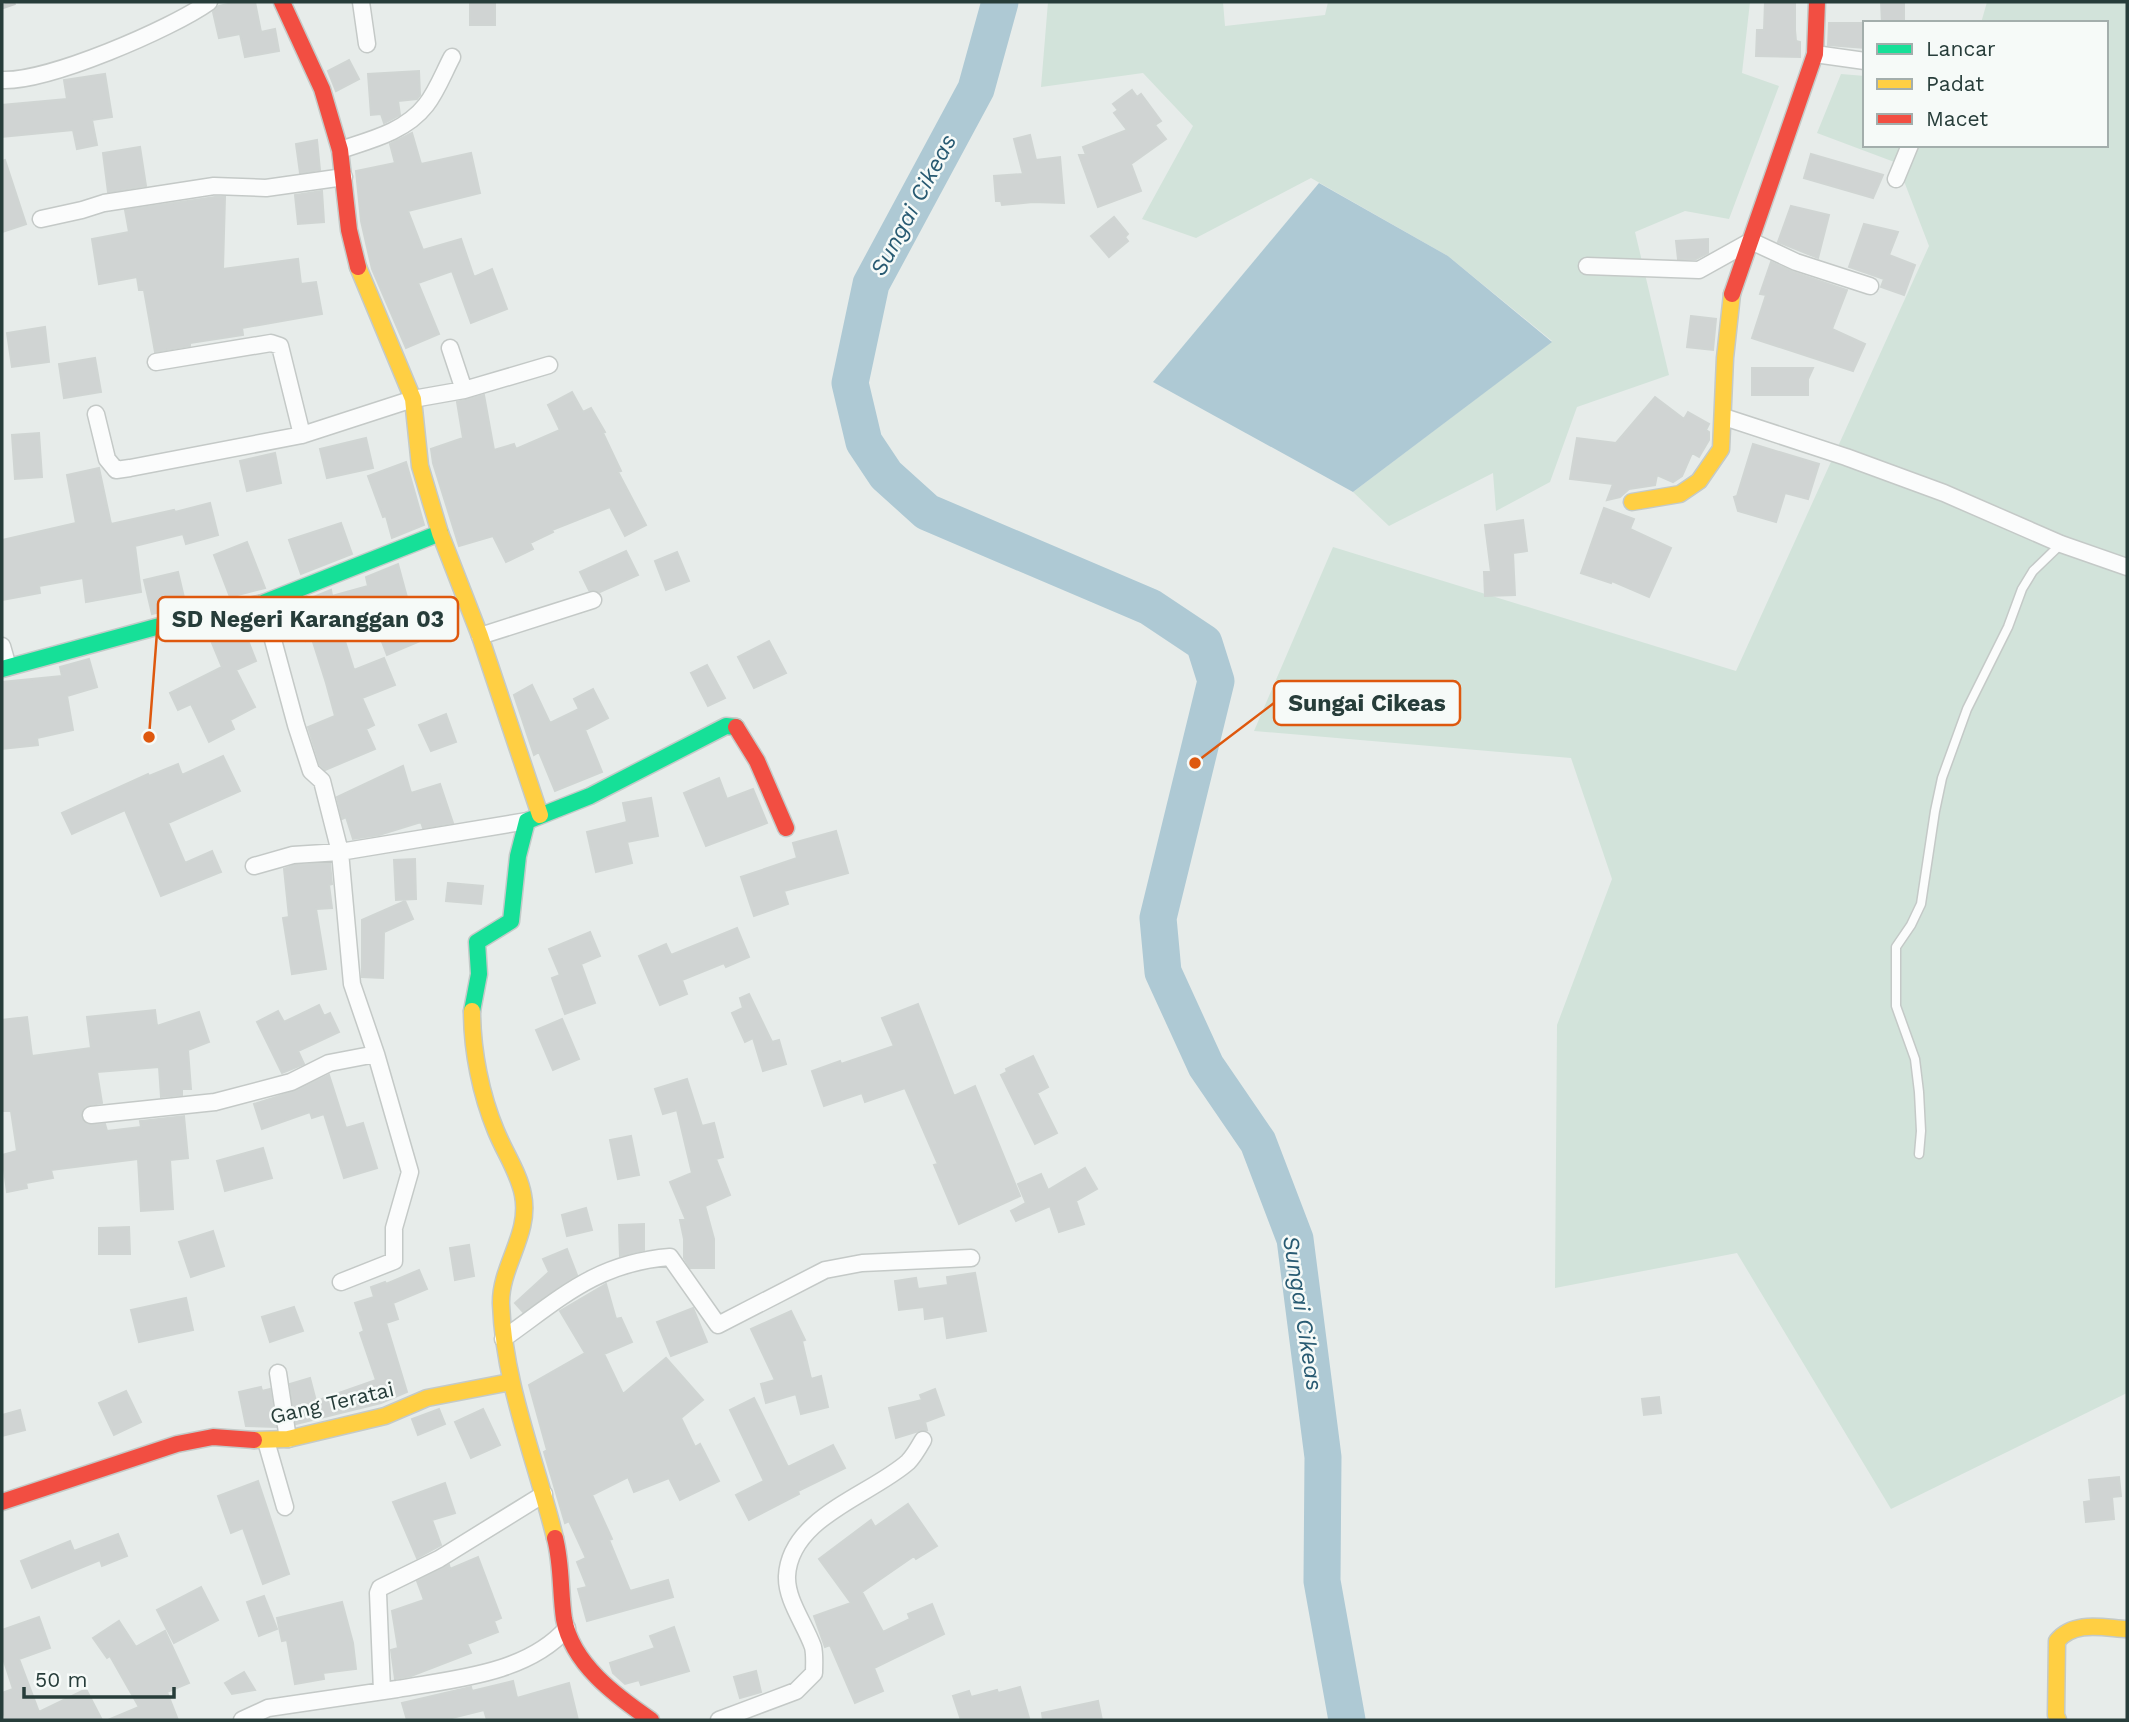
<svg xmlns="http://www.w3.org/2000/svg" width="2129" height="1722" font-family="'Work Sans',sans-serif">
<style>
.green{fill:#d2e3da}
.water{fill:#aec9d4}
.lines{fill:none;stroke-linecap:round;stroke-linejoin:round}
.river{stroke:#aec9d4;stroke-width:37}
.building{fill:#d0d4d3;stroke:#d0d5d3;stroke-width:2}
.lane-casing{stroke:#c4c9c7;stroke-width:11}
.street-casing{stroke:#c4c9c7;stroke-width:19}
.fast-casing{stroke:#c4cac8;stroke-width:19}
.slow-casing{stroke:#c4cac8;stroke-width:19}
.jam-casing{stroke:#c4cac8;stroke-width:19}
.lane{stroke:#fbfcfc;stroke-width:8}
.street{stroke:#fbfcfc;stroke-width:16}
.fast{stroke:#16e098;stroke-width:16}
.slow{stroke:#ffcf43;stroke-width:16}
.jam{stroke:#f24e42;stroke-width:16}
.rail{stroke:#c8cccb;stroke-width:5;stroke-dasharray:14 7;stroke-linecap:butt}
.labels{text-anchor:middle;stroke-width:5;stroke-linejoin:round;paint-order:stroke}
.street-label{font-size:21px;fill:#273d3a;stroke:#f6faf8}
.water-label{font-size:23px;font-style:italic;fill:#285a72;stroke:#f6faf8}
.leader{fill:none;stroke:#de580e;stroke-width:2.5}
.callout-dot{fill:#de580e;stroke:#f6faf8;stroke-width:2.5}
.callout{fill:#f6faf8;stroke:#de580e;stroke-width:2.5}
.callout-label{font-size:23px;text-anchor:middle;font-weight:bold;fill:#273d3a}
</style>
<rect width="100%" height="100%" fill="#e7ecea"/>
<path class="green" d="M1048 2H1223L1225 26 1325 15 1328 2H1750L1742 73 1779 86 1729 219 1685 211 1635 232 1669 375 1577 407 1550 482 1496 511 1493 473 1389 526 1353 492 1552 341 1448 256 1311 178 1196 238 1142 219 1193 126 1143 73 1041 87Z
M1987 2H2127V1393L1891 1509 1737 1253 1555 1288 1557 1025 1612 879 1571 758 1254 731 1333 547 1736 671 1929 246 1897 163 1817 133 1841 74 1865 76V145H2106V23H1981Z"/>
<path class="water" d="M1319 183 1448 256 1552 342 1353 492 1153 382Z"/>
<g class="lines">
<path class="river" d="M1000 2 976 89 871 284 850 383 864 442 886 475 927 512 1150 607 1204 643 1216 681 1158 918 1163 972 1206 1066 1258 1142 1295 1239 1323 1457 1322 1581 1347 1720"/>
</g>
<path class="building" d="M237 2H255L261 32 275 29 279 51 245 57 240 34 219 38 213 12 219 6Z
M470 2H495V25H470Z
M1765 2H1795V30L1796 41 1800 42V57L1756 56 1757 30H1764Z
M1881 2H1904V23H1882Z
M1829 23H1865V48L1828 45Z
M349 60 359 79 336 91 328 71Z
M419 71 420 95 417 99 398 101 400 115 384 123 381 114 371 115 368 74Z
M105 74 112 117 92 120 97 145 77 149 73 130 2 137V105L67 99 64 80Z
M1132 90 1137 97 1141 94 1161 121 1155 125 1166 139 1131 164 1141 191 1098 207 1079 155H1086L1083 147 1127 130 1114 113 1118 110 1113 104Z
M412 133 421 164 471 153 480 193 408 211 423 250 461 239 474 277 492 269 507 309 471 323 452 271 418 283 439 334 406 348 372 269 361 221 356 171 395 163 390 144Z
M1030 135 1036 160 1060 157 1064 203 1033 202 1002 205 1001 201H996L994 176 1023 174 1014 139Z
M317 140 320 170 300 173 296 144Z
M140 147 146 186 108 192 103 153Z
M1811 154 1883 175 1873 198 1804 178Z
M5 160 26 224 2 232V161Z
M322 191 324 222 298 224 295 195Z
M215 197H225L223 269 298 259 301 284 316 282 322 314 242 328 243 335 190 343V346L155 352 144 290H139L137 277 99 284 92 239 129 232 125 210Z
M1791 206 1829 215 1818 258 1778 242Z
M1114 217 1128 234 1125 237 1128 241 1109 257 1091 236Z
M1864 224 1898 232 1889 255 1915 265 1904 295 1881 287 1884 279 1849 267Z
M1708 239V253L1696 259H1678L1676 241Z
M1771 262 1793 272 1847 290 1832 329 1865 344 1853 371 1752 338 1766 295 1760 294Z
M1691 316 1716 319 1713 350 1687 347Z
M45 327 49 362 12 367 7 333Z
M95 358 101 392 64 398 59 364Z
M1752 368H1813L1808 379V395H1752Z
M572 392 583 412 591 408 605 432 603 433 621 471 618 472 646 525 625 536 610 507 552 530 553 532 530 543 533 549 506 562 493 536 459 546 433 463 431 449 463 438 457 402 484 395 494 450 514 444 516 449 560 430 548 405Z
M1655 397 1684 419 1688 412 1709 424 1706 430 1709 432V440L1699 457 1692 453 1682 476 1673 482 1657 475 1655 485 1629 489 1620 497 1607 500 1613 484 1570 479 1577 438 1616 443Z
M39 433 42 477 15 479 12 435Z
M366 438 373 468 327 478 320 449Z
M1753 444 1819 464 1808 499 1785 493 1776 522 1738 511 1734 497 1737 496Z
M275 453 281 483 247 491 240 461Z
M406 462 424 525 392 538 386 516 383 517 368 476Z
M99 468 111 524 174 510 175 512 210 503 218 535 186 544 183 534 135 546 141 592 86 602 83 578 39 586 40 593 2 600V540L76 523 67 475Z
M1604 508 1634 519 1630 529 1671 548 1649 597 1612 581 1611 583 1581 573Z
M1523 520 1527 551 1513 553 1515 595 1485 596 1484 572H1491L1485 525Z
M341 523 352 554 301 574 289 540Z
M247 542 265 588 230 597 214 555Z
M626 551 638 575 600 592 589 590 580 572Z
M677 552 689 581 666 590 655 561Z
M398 564 411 612 444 598 456 626 387 655 377 629 344 638 354 670 384 658 395 685 362 698 374 725 366 729 375 749 325 770 320 765 308 727 335 716 326 683 312 639 306 641 300 615 280 626 276 612 331 590 332 596 368 586 366 577Z
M178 572 186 606 152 614 144 580Z
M244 630 256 661 236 670 255 707 230 720 234 729 209 742 191 704 178 710 170 693 222 667 212 643Z
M769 641 786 673 754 688 738 657Z
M89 659 97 687 67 696 73 730 37 738 38 745 2 749V682L62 676 60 667Z
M707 665 725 698 708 706 691 673Z
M532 685 550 723 579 709 574 699 593 689 608 718 585 730 602 772 555 791 539 752 534 755 514 695Z
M446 714 456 742 431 751 419 725Z
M223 756 240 791 168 823 185 863 212 851 221 872 161 896 125 810 72 834 62 813 148 774 149 776 178 764 182 775Z
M403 766 411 793 440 784 453 823 423 828 421 822 379 835 353 839 346 817 342 819 337 797Z
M719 778 727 799 753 789 767 823 706 846 684 793Z
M651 798 658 836 627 842 632 863 596 872 587 832 627 822 623 803Z
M836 831 848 873 784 891 788 904 754 916 741 877 797 858 793 843Z
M415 859 416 899 396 900 394 860Z
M330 863 332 884 329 885 332 908 316 909 326 969 292 974 283 918 289 917 284 869 295 865Z
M448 883 483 886 481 904 446 901Z
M405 901 413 919 384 932 383 978 362 977V920Z
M737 928 749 957 726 967 724 963 682 980 687 994 660 1005 639 956 666 944 671 955Z
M590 932 600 956 581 964 595 1003 565 1014 552 978 560 975 549 949Z
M749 994 772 1042 779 1040 786 1064 763 1071 753 1038 745 1042 732 1013 743 1008 740 998Z
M918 1004 954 1096 975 1086 1020 1196 959 1224 934 1165 938 1164 905 1088 865 1102 862 1093 824 1106 812 1071 840 1061 841 1064 894 1046 882 1018Z
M319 1005 324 1016 330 1013 339 1032 298 1051 304 1064 282 1073 257 1022 278 1011 284 1022Z
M155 1010 157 1026 199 1012 209 1042 188 1050 191 1089H182V1095L161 1097 159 1067 97 1072 102 1103 85 1106 81 1115 87 1125 105 1124 107 1131 141 1127 140 1121 184 1116 188 1158 170 1160 173 1209 141 1211 138 1159 51 1170 53 1178 26 1183 27 1188 7 1192 2 1155 17 1151 11 1111H2V1020L27 1017 32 1056 91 1048 87 1017Z
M562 1019 579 1059 553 1070 536 1030Z
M1033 1056 1048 1087 1037 1093 1057 1133 1035 1144 1001 1075 1007 1072 1006 1069Z
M329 1075 346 1128 363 1123 377 1168 344 1178 324 1114 312 1118 310 1112 262 1129 254 1104 295 1091Z
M687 1079 702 1126 714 1123 723 1157 716 1159 730 1195 705 1206 714 1239V1268H690L684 1258V1239L680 1220H686L670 1182 692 1173 677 1110 663 1114 655 1089Z
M631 1136 639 1175 618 1179 610 1140Z
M263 1148 272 1178 225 1191 217 1161Z
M1085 1168 1097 1189 1076 1201 1084 1224 1059 1232 1050 1206 1016 1221 1011 1211 1026 1203 1018 1184 1041 1174 1048 1190Z
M586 1208 592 1230 567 1236 562 1215Z
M644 1224V1250L620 1256 619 1225Z
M129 1227 130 1254H99V1228Z
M213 1231 224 1266 191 1277 179 1242Z
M469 1245 474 1276 455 1280 450 1248Z
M567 1249 577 1275 523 1312 515 1303 549 1272 543 1259Z
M419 1270 427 1289 393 1303 398 1319 386 1323 407 1392 381 1403 296 1424 290 1384 310 1378 316 1401 376 1380 360 1333 364 1331 355 1303 374 1297 371 1287 385 1282 386 1284Z
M975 1273 986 1331 947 1338 944 1316 925 1319 924 1307 899 1310 895 1281 916 1278 918 1289 948 1285 947 1277Z
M606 1284 616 1319 621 1318 632 1342 604 1354 623 1394 666 1358 703 1400 681 1418 695 1447 700 1444 719 1481 680 1500 669 1478 634 1492 628 1477 592 1495 612 1539 609 1540 630 1591 668 1580 673 1597 587 1621 578 1589 587 1587 577 1562 586 1558 569 1521 565 1523 544 1452 547 1450 529 1385 585 1353 560 1311Z
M186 1298 193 1330 139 1342 131 1310Z
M294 1307 303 1331 270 1342 262 1317Z
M693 1308 707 1342 671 1356 657 1322Z
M791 1311 805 1340 802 1341 811 1379 821 1376 828 1407 801 1414 796 1394 766 1403 761 1384 775 1380 751 1329Z
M261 1387 262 1391 270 1389 276 1427 246 1426 239 1392Z
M935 1389 944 1415 925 1422 927 1430H922L896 1438 889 1408 922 1400 920 1395Z
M126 1391 141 1422 114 1435 99 1403Z
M1659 1397 1661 1413 1644 1415 1642 1399Z
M754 1398 788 1467 833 1445 845 1468 798 1491 799 1494 749 1520 736 1495 764 1481 730 1410Z
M439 1409 445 1424 418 1435 412 1419Z
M483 1409 500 1445 471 1458 455 1422Z
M20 1410 25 1430 2 1436V1415Z
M2119 1477 2121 1496 2112 1497 2114 1519 2086 1522 2084 1502 2091 1501 2089 1480Z
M258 1481 289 1574 263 1584 243 1528 231 1533 218 1496Z
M445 1483 455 1513 432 1520 441 1545 417 1558 393 1502Z
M908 1504 937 1546 916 1559 914 1556 862 1592 883 1632 910 1619 908 1614 932 1604 944 1634 874 1668 883 1691 855 1703 830 1645 825 1647 814 1616 851 1603 819 1559 871 1520 875 1527Z
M118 1534 127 1556 102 1566 100 1560 32 1588 21 1561 70 1541 74 1551Z
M478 1557 501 1618 494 1621 498 1632 467 1644 471 1653 411 1676 395 1679 391 1650 398 1648 392 1611 424 1600 417 1581 449 1565 450 1569Z
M201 1587 218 1620 174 1643 157 1610Z
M264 1596 277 1629 259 1636 247 1602Z
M342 1602 353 1643 356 1669 323 1673 324 1679 295 1684 287 1640 282 1641 277 1618Z
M39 1617 50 1648 19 1659 39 1712 86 1689 102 1720H6L2 1709V1693L13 1689 2 1655V1630Z
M119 1621 136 1647 165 1631 189 1683 167 1692 178 1720H108L139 1707 110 1656 107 1658 93 1638Z
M674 1627 689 1671 641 1685 639 1680 625 1684 613 1673 610 1663 655 1648 650 1636Z
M756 1671 761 1692 740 1698 734 1677Z
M244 1672 255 1690 232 1694 225 1683Z
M513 1681 517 1698 569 1683 578 1720H487L484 1710 444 1720H407L402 1703 471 1687 472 1691Z
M1020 1687 1029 1718 1019 1720H961L953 1696 969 1691 971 1697 997 1690 998 1693Z
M1098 1701 1102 1720H1043L1042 1713Z"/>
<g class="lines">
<defs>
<path id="lane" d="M1919 1154 1921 1131 1919 1092 1915 1059 1896 1006V947L1911 925 1921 904 1935 811 1942 778 1967 709 2008 627 2022 589 2033 571 2061 544"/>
<path id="street" d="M361 2 367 44
M1815 54 1865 61
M2 80C48 82 171 29 209 2
M340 150C370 140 405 132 426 105 437 91 444 72 452 57
M1896 179 1910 145
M41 219 82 210 104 203 214 186 266 188 344 177
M1587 266 1699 270 1751 241 1796 262 1870 286
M450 348 464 390
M156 362 271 343 280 346 302 435
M96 414 107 459 116 470 130 468 302 435 413 399 464 390 549 365
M1724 417 1846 457 1944 493 2061 544 2127 567
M480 636 593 600
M2 646 8 667
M254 866 293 855 340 852 527 821
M91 1115 215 1102 291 1082 329 1063 376 1054 352 984 340 852 322 781 311 771 296 725 263 603
M341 1282 394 1261V1228L410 1172 376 1054
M503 1339C561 1298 596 1263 670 1257L718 1325 825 1270 862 1263 971 1258
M278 1373 288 1439
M266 1441 285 1507
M382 1691 378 1593 380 1588 439 1559 544 1494
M242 1720 268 1708C311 1702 354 1695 397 1689 453 1679 527 1674 567 1628
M719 1720 796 1691 814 1673C814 1665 815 1655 813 1647 805 1624 786 1600 787 1576 790 1517 871 1495 908 1462 914 1456 919 1447 923 1440"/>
<path id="fast" d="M2 669 178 621 263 603 440 533
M472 1011 479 974 477 942 511 921 518 856 527 821 590 796 726 726 736 727"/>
<path id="slow" d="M358 267 413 399 420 466 440 533 480 636 540 815
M1632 502 1680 494 1699 481 1721 449 1725 358 1732 294
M472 1011C472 1051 481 1095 496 1131 505 1153 519 1173 523 1195 531 1234 500 1266 501 1304 504 1385 536 1460 555 1538
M254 1440 288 1439 385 1416 427 1398 510 1382
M2058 1720 2056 1715 2057 1641C2074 1620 2104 1628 2127 1629"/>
<path id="jam" d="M282 2 322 89 340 150 349 230 358 267
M1732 294 1815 54 1817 2
M736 727 757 761 786 828
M2 1502 177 1444 213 1437 254 1440
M555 1538C562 1565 560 1592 564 1619 572 1664 616 1696 651 1720"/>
</defs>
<use href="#lane" class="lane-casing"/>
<use href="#street" class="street-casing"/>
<use href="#fast" class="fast-casing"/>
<use href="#slow" class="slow-casing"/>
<use href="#jam" class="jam-casing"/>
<use href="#lane" class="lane"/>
<use href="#street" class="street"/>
<use href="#fast" class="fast"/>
<use href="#slow" class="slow"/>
<use href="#jam" class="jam"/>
<path class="rail" d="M2 7 16 2"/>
</g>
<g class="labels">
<g class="street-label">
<text transform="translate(332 1403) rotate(-13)" y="7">Gang Teratai</text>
</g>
<g class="water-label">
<text transform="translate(913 205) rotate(-62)" y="8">Sungai Cikeas</text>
<text transform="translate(1303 1313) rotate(81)" y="8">Sungai Cikeas</text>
</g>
</g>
<path class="leader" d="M149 737L158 619M1195 763L1274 703"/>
<g class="callout-dot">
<circle cx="149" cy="737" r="7"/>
<circle cx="1195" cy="763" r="7"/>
</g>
<g class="callout">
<rect x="158" y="597" width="300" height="44" rx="7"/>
<rect x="1274" y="681" width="186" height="44" rx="7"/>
</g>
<g class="callout-label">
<text x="308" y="627">SD Negeri Karanggan 03</text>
<text x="1367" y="711">Sungai Cikeas</text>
</g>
<rect width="2129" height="1722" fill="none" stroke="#273d3a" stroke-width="7"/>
<rect x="1863" y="21" width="245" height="126" fill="#f6faf8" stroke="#a3aeac" stroke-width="2"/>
<rect x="1877" y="44" width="35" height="10" fill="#16e098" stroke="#a3aeac" stroke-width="2"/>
<text x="1926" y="56" font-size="21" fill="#273d3a">Lancar</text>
<rect x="1877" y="79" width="35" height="10" fill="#ffcf43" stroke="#a3aeac" stroke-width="2"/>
<text x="1926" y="91" font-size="21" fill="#273d3a">Padat</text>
<rect x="1877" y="114" width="35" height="10" fill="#f24e42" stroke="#a3aeac" stroke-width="2"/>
<text x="1926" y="126" font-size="21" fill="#273d3a">Macet</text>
<path d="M24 1687v10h150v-10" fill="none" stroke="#273d3a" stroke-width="3.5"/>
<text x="35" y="1687" font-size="21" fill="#273d3a" stroke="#f6faf8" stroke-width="5" paint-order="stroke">50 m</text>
</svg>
